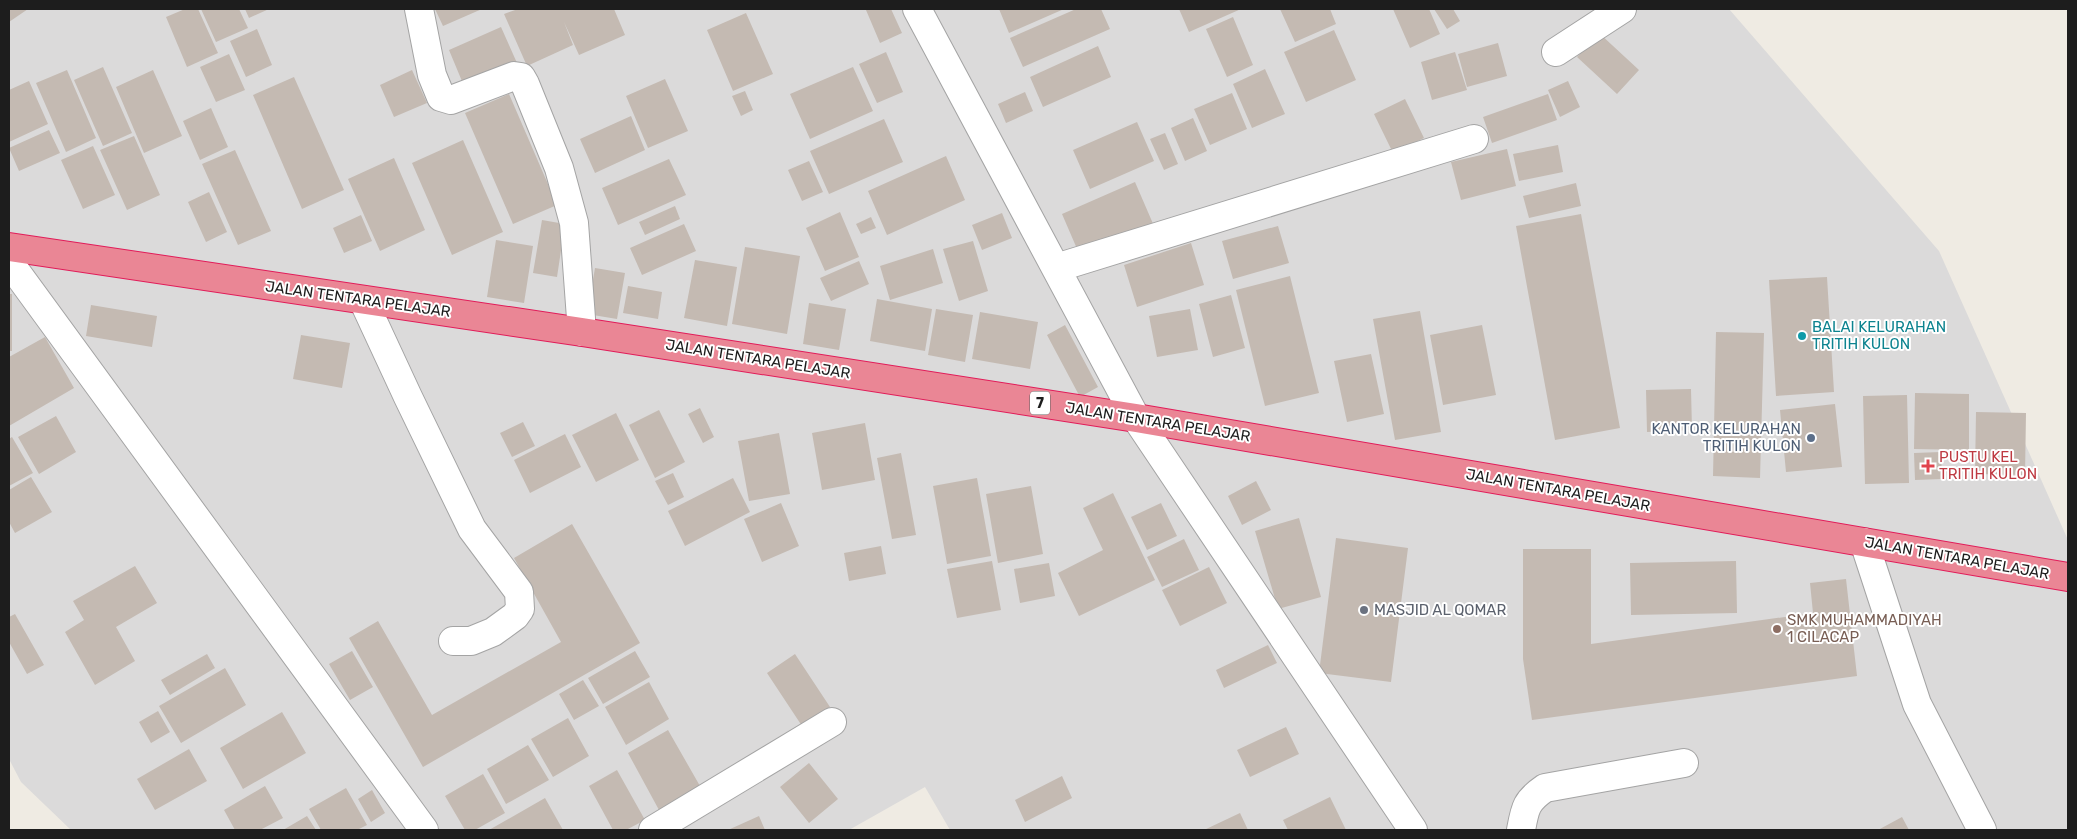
<svg xmlns="http://www.w3.org/2000/svg" width="2077" height="839" font-family="Rubik,sans-serif">
<style>
.residential{fill:#dbdada}
.building{fill:#c4bab2}
.lines{fill:none;stroke-linecap:round;stroke-linejoin:round}
.minor-casing{stroke:#a4a4a4;stroke-width:30}
.highway-casing{stroke:#e11c59;stroke-width:30}
.minor{stroke:#fff;stroke-width:28}
.highway{stroke:#ea8695;stroke-width:28}
.culture-dot{fill:#0f9aa8;stroke:#fff;stroke-width:2}
.service-dot{fill:#5c6f8a;stroke:#fff;stroke-width:2}
.health-dot{fill:#e0444e;stroke:#fff;stroke-width:2}
.worship-dot{fill:#6b7280;stroke:#fff;stroke-width:2}
.education-dot{fill:#8d6e63;stroke:#fff;stroke-width:2}
.labels{text-anchor:middle;stroke-width:4;stroke-linejoin:round;paint-order:stroke}
.shield{fill:#fff;stroke:#616161;stroke-width:1}
.shield-label{font-size:14px;font-weight:bold;fill:#1d1d1d}
.street-label{font-size:15px;fill:#1d1d1d;stroke:#fff}
.culture-label{font-size:15px;fill:#0d838f;stroke:#fff;text-anchor:start}
.service-label{font-size:15px;fill:#4e5e75;stroke:#fff;text-anchor:end}
.health-label{font-size:15px;fill:#be3a42;stroke:#fff;text-anchor:start}
.worship-label{font-size:15px;fill:#5b616d;stroke:#fff;text-anchor:start}
.education-label{font-size:15px;fill:#785e54;stroke:#fff;text-anchor:start}
</style>
<rect width="100%" height="100%" fill="#efebe3"/>
<path class="residential" d="M9 9H1729L1939 251 2068 540V830H950L925 787 849 830H71L21 782 9 759Z"/>
<path class="building" d="M9 9H28L9 22Z
M185 9H198L218 53 187 67 166 17Z
M201 9H239L248 28 216 42Z
M245 9H269L249 18Z
M435 9H482L443 26Z
M518 9H614L625 35 579 55 564 22 573 45 527 66 504 14Z
M868 9H891L902 33 880 43 866 10Z
M999 9H1064L1009 33Z
M1076 9H1101L1110 29 1023 67 1010 38Z
M1179 9H1241L1189 32Z
M1280 9H1330L1336 24 1295 42Z
M1393 9H1429L1440 34 1410 48Z
M1434 9H1453L1460 21 1447 29Z
M746 13 773 74 733 91 707 30Z
M1233 17 1253 65 1227 77 1206 29Z
M501 27 517 63 464 86 449 50Z
M257 29 272 65 246 77 230 41Z
M1334 30 1356 80 1306 102 1284 52Z
M1599 33 1639 70 1617 94 1577 57Z
M1498 43 1507 76 1467 87 1458 54Z
M1098 46 1111 77 1043 107 1030 77Z
M886 52 903 92 877 103 859 64Z
M1455 52 1467 90 1432 100 1421 62Z
M229 54 245 90 216 102 200 67Z
M103 67 132 133 103 146 74 80Z
M853 67 873 111 810 139 790 94Z
M1265 69 1285 114 1252 128 1233 84Z
M67 70 96 138 66 152 36 83Z
M153 70 182 136 144 153 116 87Z
M412 70 427 103 394 117 380 85Z
M294 77 344 190 302 209 253 95Z
M665 79 688 131 648 148 626 96Z
M29 81 48 124 9 142V90Z
M1568 81 1580 107 1560 117 1548 90Z
M745 91 753 110 741 116 732 96Z
M1025 92 1033 111 1006 123 998 104Z
M1232 93 1247 129 1210 145 1194 109Z
M509 94 557 205 513 224 465 113Z
M1548 94 1557 120 1492 143 1483 117Z
M1405 99 1424 138 1393 153 1374 114Z
M211 108 228 147 200 160 183 121Z
M631 116 645 150 595 173 580 139Z
M1193 118 1207 151 1185 161 1171 128Z
M884 119 903 162 829 194 810 151Z
M1137 122 1154 161 1090 189 1073 150Z
M49 130 60 153 19 171 9 148Z
M1165 133 1178 164 1164 170 1150 139Z
M134 136 160 195 127 210 100 150Z
M463 140 503 232 452 255 412 163Z
M1558 145 1563 172 1519 181 1513 154Z
M93 146 115 195 83 209 61 160Z
M1507 149 1516 186 1461 200 1451 162Z
M235 150 271 231 238 245 202 164Z
M946 156 965 200 887 235 868 191Z
M394 158 425 230 380 251 348 179Z
M669 159 686 195 618 225 602 188Z
M809 161 823 192 802 201 788 170Z
M1135 182 1154 226 1081 258 1062 214Z
M1576 183 1581 206 1529 218 1523 196Z
M209 192 227 232 206 242 188 202Z
M675 206 680 219 645 235 639 222Z
M840 212 859 257 825 271 806 228Z
M1002 213 1012 238 982 250 972 225Z
M1581 214 1620 428 1555 440 1516 226Z
M361 215 372 241 344 253 333 228Z
M871 217 876 228 861 234 856 224Z
M542 220 565 224 557 277 533 273Z
M684 224 696 251 642 275 630 248Z
M1278 226 1289 263 1233 279 1222 241Z
M496 240 533 246 524 303 487 297Z
M973 241 988 291 959 301 943 249Z
M1191 243 1204 285 1137 307 1124 265Z
M745 247 800 256 787 334 732 324Z
M933 249 943 283 890 300 880 266Z
M695 260 737 267 727 326 684 318Z
M859 261 869 284 831 301 820 278Z
M595 268 625 273 617 319 587 314Z
M1290 276 1319 393 1265 406 1236 290Z
M1827 277 1834 392 1776 396 1769 280Z
M628 286 662 292 658 319 623 313Z
M9 294H12V351H9Z
M1231 295 1245 348 1213 357 1199 304Z
M877 299 932 309 925 351 870 341Z
M809 303 846 309 839 350 803 344Z
M91 305 157 316 152 347 86 336Z
M936 309 973 315 965 362 928 355Z
M1190 309 1198 350 1157 357 1149 316Z
M1420 311 1441 432 1395 440 1373 319Z
M980 312 1038 322 1030 369 972 359Z
M1065 325 1098 387 1080 397 1047 335Z
M1482 325 1496 395 1443 405 1430 335Z
M1716 332 1764 333 1760 478 1713 476Z
M301 335 350 343 342 388 293 379Z
M45 337 74 388 9 426V357Z
M1371 354 1384 414 1347 422 1334 361Z
M1691 389 1692 430 1647 432 1646 390Z
M1915 393 1969 394V450L1914 449Z
M1907 395 1909 483 1865 484 1863 396Z
M1835 404 1842 467 1786 472 1780 410Z
M700 408 714 437 703 443 688 414Z
M659 410 685 462 655 478 629 425Z
M1976 412 2026 413 2025 475 1975 474Z
M616 413 639 460 596 482 572 435Z
M56 416 76 452 39 474 18 437Z
M523 422 535 446 512 457 500 433Z
M865 423 875 480 822 490 812 433Z
M779 433 790 494 749 501 738 441Z
M565 434 581 467 530 493 514 460Z
M12 437 33 473 9 486V439Z
M1941 452 1942 479 1915 480 1914 453Z
M901 453 916 535 892 539 877 458Z
M673 473 684 497 668 505 655 481Z
M31 477 52 512 15 533 9 522V490Z
M733 478 750 512 685 546 668 511Z
M977 478 991 556 947 564 933 486Z
M1256 481 1271 510 1242 525 1228 496Z
M1031 486 1043 554 998 563 986 494Z
M1113 493 1155 580 1079 616 1058 573 1103 550 1083 508Z
M781 503 799 546 762 562 744 519Z
M1161 503 1177 536 1147 550 1131 517Z
M1299 518 1321 597 1278 609 1255 531Z
M572 524 640 643 423 767 349 638 378 621 432 715 561 642 514 558Z
M1336 538 1408 548 1391 682 1319 673Z
M1184 539 1199 570 1162 587 1147 557Z
M881 546 886 574 849 581 844 553Z
M1523 549H1591V644L1813 613 1810 583 1846 579 1857 676 1532 720 1523 659Z
M992 561 1001 610 957 618 947 569Z
M1736 561 1737 613 1631 615 1630 563Z
M1049 563 1055 596 1020 603 1014 569Z
M135 566 157 603 116 627 135 661 95 685 65 632 84 620 73 601Z
M1209 567 1227 603 1180 626 1162 590Z
M15 614 44 665 27 674 9 642V617Z
M1268 645 1277 663 1224 688 1216 670Z
M352 651 373 687 350 700 329 664Z
M635 651 650 677 603 704 588 678Z
M207 654 215 668 170 695 161 680Z
M795 654 830 707 802 726 767 673Z
M225 668 246 705 181 743 159 706Z
M583 680 599 706 574 720 559 694Z
M649 682 669 719 626 745 605 707Z
M158 711 170 732 151 743 139 722Z
M282 712 306 753 243 789 220 748Z
M568 718 589 756 553 777 531 739Z
M1286 727 1299 754 1250 777 1237 750Z
M668 730 700 786 659 810 628 753Z
M528 745 549 780 506 804 487 769Z
M189 749 207 781 155 810 137 779Z
M809 763 838 799 809 823 780 787Z
M617 770 645 820 626 830H613L589 786Z
M483 774 505 813 475 830H465L445 796Z
M1062 776 1072 798 1025 822 1015 800Z
M265 786 283 818 260 830H235L224 810Z
M346 788 367 825 357 830H321L309 809Z
M372 790 385 813 371 822 358 799Z
M1330 797 1346 830H1288L1283 820Z
M545 798 563 830H489Z
M1240 813 1248 830H1204Z
M307 816 316 830H283Z
M759 816 765 830H728Z
M1902 817 1909 830H1878Z"/>
<g class="lines">
<defs>
<path id="minor" d="M419 9 432 75 441 97 451 100 514 76 521 77 525 84 559 168 574 223 582 332
M917 9 1136 418 1413 830
M1556 52 1622 9
M9 262 424 830
M1056 268 1474 139
M363 300 408 397 472 529 519 592 520 609 515 616 493 632 471 641H453
M1864 542 1917 704 1982 830
M653 830 832 722
M1521 830C1525 808 1526 801 1545 788L1684 763"/>
<path id="highway" d="M9 247 582 332 1136 418 2068 577"/>
</defs>
<use href="#minor" class="minor-casing"/>
<use href="#highway" class="highway-casing"/>
<use href="#minor" class="minor"/>
<use href="#highway" class="highway"/>
</g>
<circle class="culture-dot" cx="1802" cy="336" r="5"/>
<circle class="service-dot" cx="1811" cy="438" r="5"/>
<path class="health-dot" d="M1925.5 458.5h5v5h5v5h-5v5h-5v-5h-5v-5h5z"/>
<circle class="worship-dot" cx="1364" cy="610" r="5"/>
<circle class="education-dot" cx="1777" cy="629" r="5"/>
<g class="labels">
<rect class="shield" x="1030" y="391.5" width="20" height="23" rx="4"/>
<g class="shield-label">
<text x="1040" y="408">7</text>
</g>
<g class="street-label">
<text transform="translate(358 299) rotate(8)" y="5">JALAN TENTARA PELAJAR</text>
<text transform="translate(758 359) rotate(9)" y="5">JALAN TENTARA PELAJAR</text>
<text transform="translate(1158 422) rotate(9)" y="5">JALAN TENTARA PELAJAR</text>
<text transform="translate(1558 490) rotate(10)" y="5">JALAN TENTARA PELAJAR</text>
<text transform="translate(1957 558) rotate(10)" y="5">JALAN TENTARA PELAJAR</text>
</g>
<g class="culture-label">
<text x="1812" y="332">BALAI KELURAHAN<tspan x="1812" dy="17">TRITIH KULON</tspan></text>
</g>
<g class="service-label">
<text x="1801" y="434">KANTOR KELURAHAN<tspan x="1801" dy="17">TRITIH KULON</tspan></text>
</g>
<g class="health-label">
<text x="1939" y="462">PUSTU KEL<tspan x="1939" dy="17">TRITIH KULON</tspan></text>
</g>
<g class="worship-label">
<text x="1374" y="615">MASJID AL QOMAR</text>
</g>
<g class="education-label">
<text x="1787" y="625">SMK MUHAMMADIYAH<tspan x="1787" dy="17">1 CILACAP</tspan></text>
</g>
</g>
<rect width="2077" height="839" fill="none" stroke="#1d1d1d" stroke-width="20"/>
</svg>
